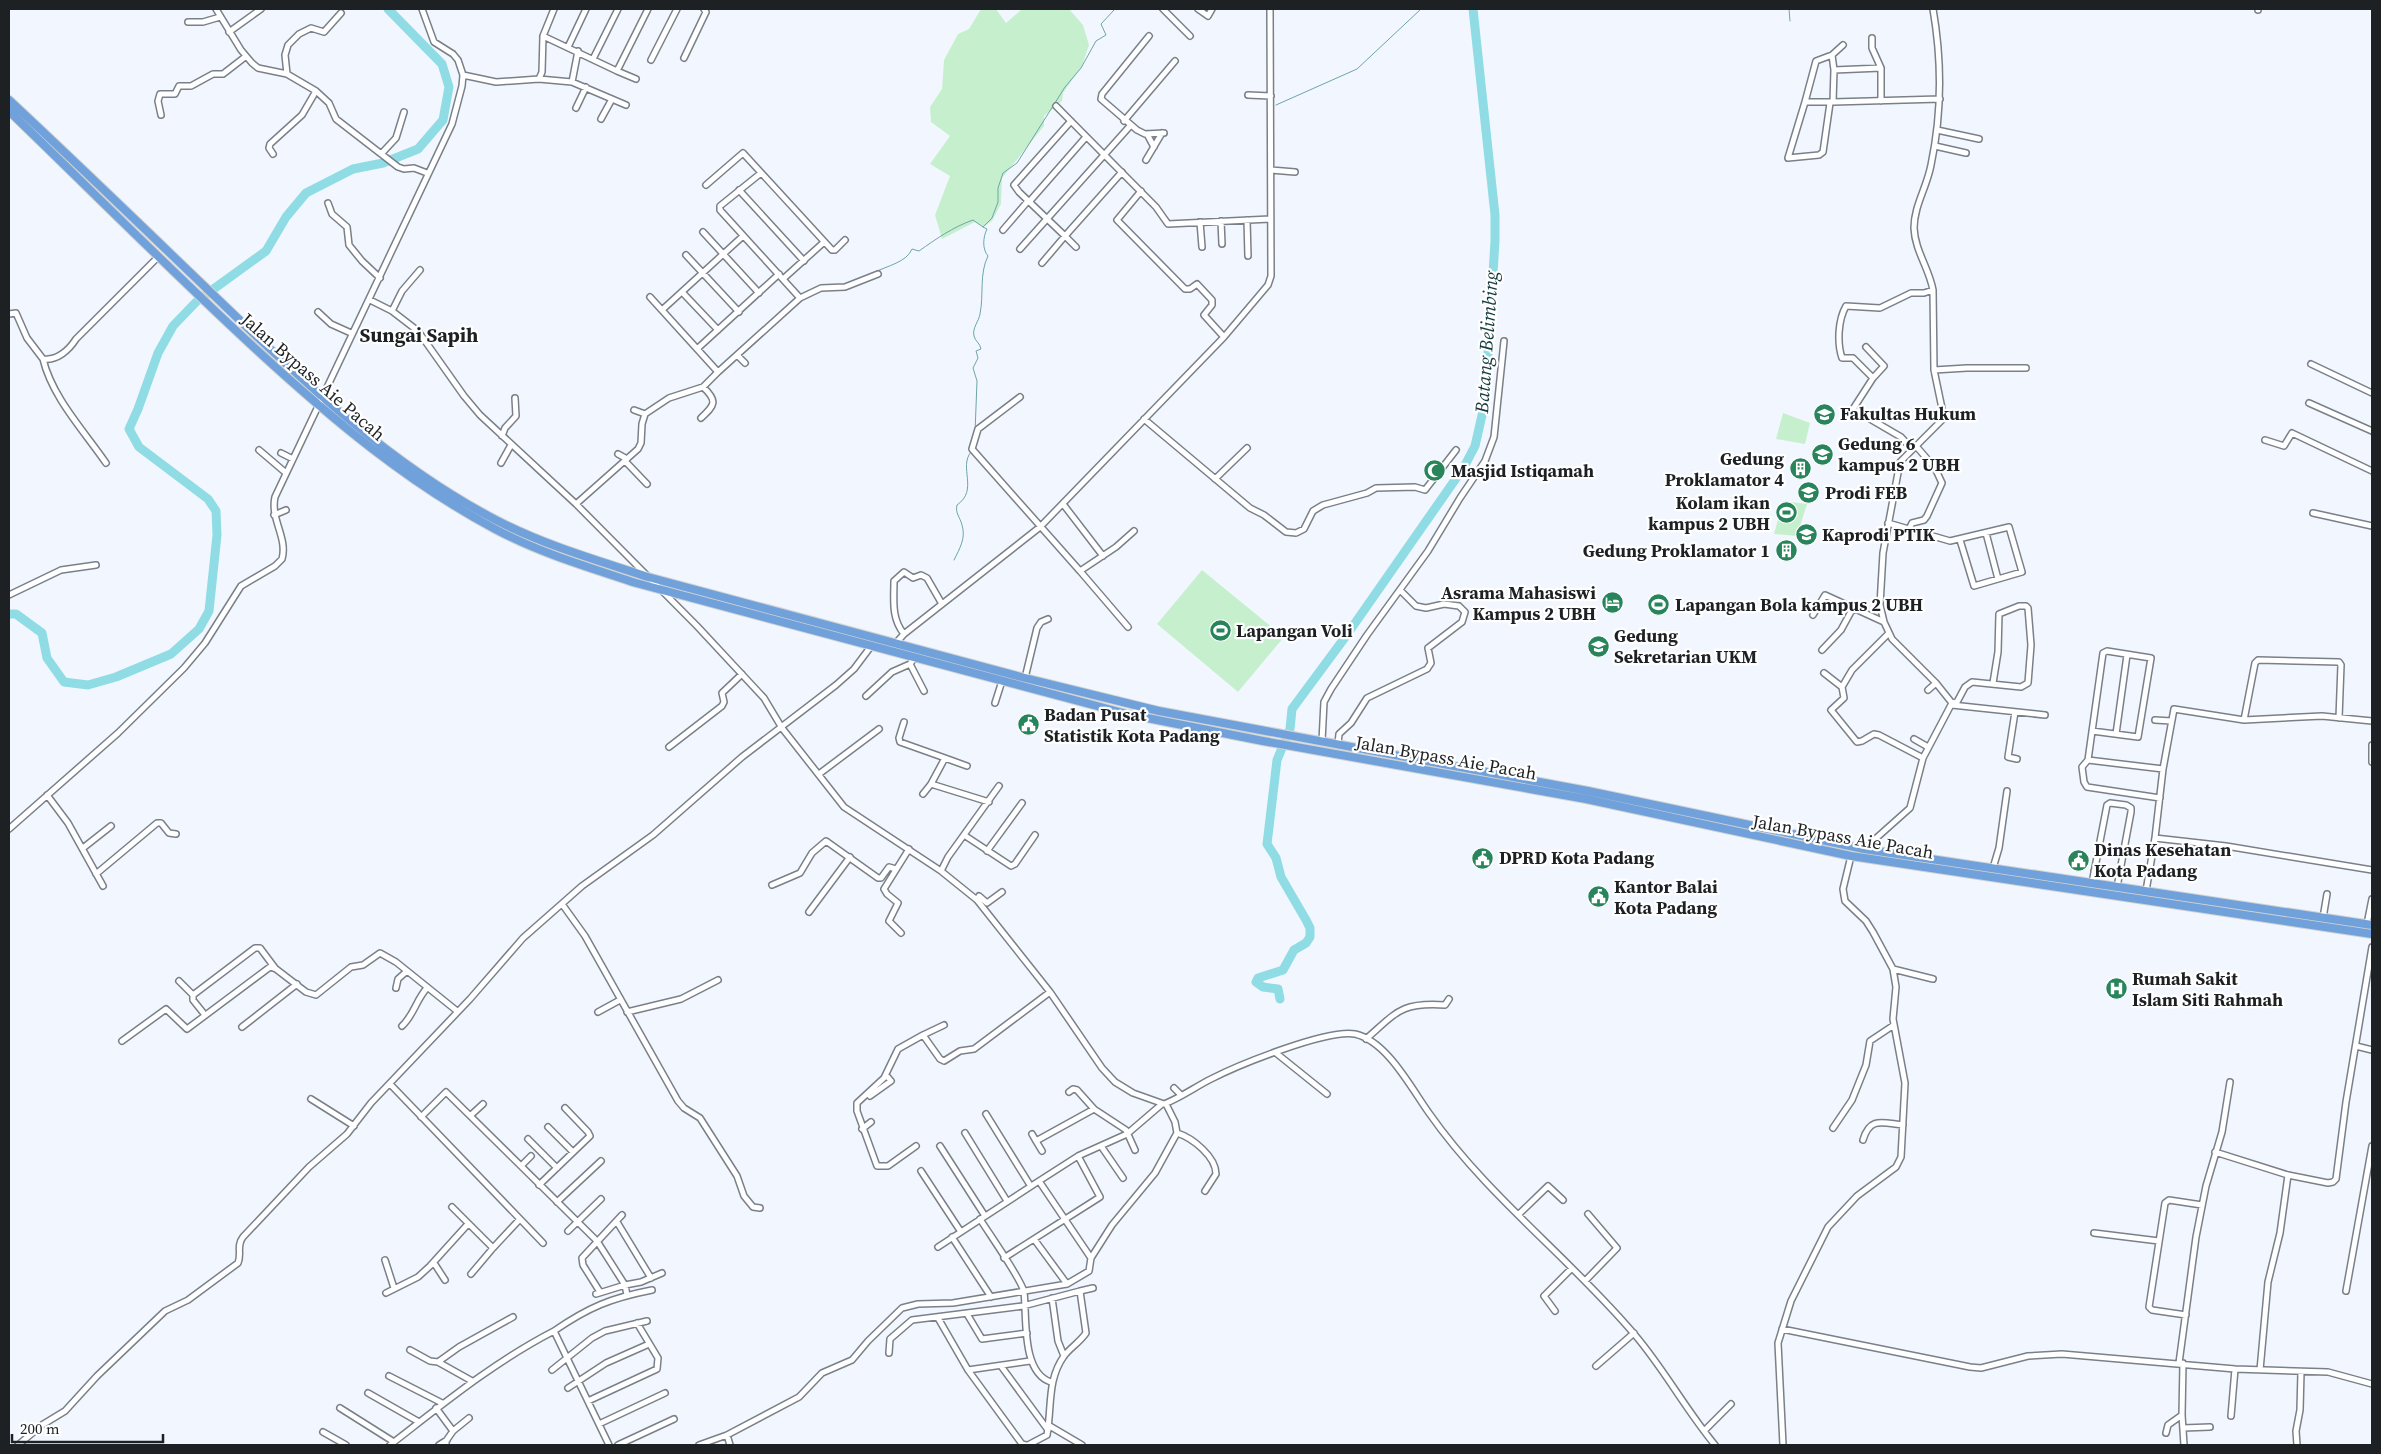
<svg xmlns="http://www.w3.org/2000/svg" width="2381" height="1454" font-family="'Source Serif 4',serif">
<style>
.green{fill:#c6f0cd}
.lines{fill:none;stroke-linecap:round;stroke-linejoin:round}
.stream{stroke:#6ea4aa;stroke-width:1}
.river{stroke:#90dce4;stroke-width:9}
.minor-casing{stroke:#7a8089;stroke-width:8}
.highway-casing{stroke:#d2d3d3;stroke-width:10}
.minor{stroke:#fff;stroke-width:5}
.highway{stroke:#71a1db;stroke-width:8}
.labels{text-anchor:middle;stroke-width:4.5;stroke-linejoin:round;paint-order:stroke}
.street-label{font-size:18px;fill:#1e2124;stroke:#fff}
.poi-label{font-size:18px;font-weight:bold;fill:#1e2124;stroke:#fff;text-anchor:start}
.water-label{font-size:19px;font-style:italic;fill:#163b3f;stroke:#fff}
.quarter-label{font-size:20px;font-weight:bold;fill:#1e2124;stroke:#fff}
</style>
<rect width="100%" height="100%" fill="#f2f7ff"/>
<path class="green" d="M981 9H996L1006 23 1022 9H1069L1083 25 1089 45 1082 66 1063 93 1062 101 1044 116V126L1002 178 1001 204 992 221 983 227 975 222 942 239 935 215 950 176 930 164 950 136 931 122 930 107 942 89 944 60 958 34 969 29Z
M1783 413 1810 423 1805 444 1776 439Z
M1783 501 1807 504 1797 536 1774 534Z
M1202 570 1284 637 1238 692 1157 624Z"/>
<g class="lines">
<path class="stream" d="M1789 9 1790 21
M1276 105 1357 69 1421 9
M875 272C887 266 907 262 912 249L919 251C936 239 953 227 973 220L983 227
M845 284 860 279
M975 433 977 381 973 368 978 358 976 351 981 349C980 343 975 341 974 336 972 328 979 321 980 314 984 295 979 274 988 256 982 249 983 237 987 229L983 227 992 218 998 202V188L1003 173 1017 163 1065 87 1081 68 1096 41 1106 35 1101 24 1115 9
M954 560C960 548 966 538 962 525 960 517 955 513 957 505 979 490 958 467 971 452"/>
<path class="river" d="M9 614H16L42 633 47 658 64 682 88 685 116 677 171 654 199 629 209 611 217 535 216 511 208 499 139 447 129 429 138 409 158 353 173 326 197 301 266 251 286 217 306 193 353 169 383 163 418 149 443 120 449 87 442 64 388 9
M1280 999 1278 989 1263 987 1256 982 1258 978 1283 970 1294 950 1306 943 1310 937V928L1306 920 1281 877 1276 858 1267 844 1277 760 1290 729 1292 709 1346 636 1464 467 1475 446 1485 402 1495 241V215L1473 9"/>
<defs>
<path id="minor" d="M216 9 241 50 252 63 258 68 287 74 316 91 329 103 336 119 398 167 404 169 414 168 427 173
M1163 9 1190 36
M1198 9 1208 16 1212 9
M2258 10V9
M188 22H203L220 17
M229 32 261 9
M543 36 617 71 648 9
M1149 36 1102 94 1101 99 1137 130 1145 134 1164 133
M1872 38V48L1881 68
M568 47 586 9
M1832 55 1843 45
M684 58 706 12 704 9
M593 59 618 9
M651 60 677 9
M617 71 636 79
M287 74 285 55 288 45 299 34 311 28 324 32 341 13
M463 75 496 82 539 79 542 72 543 36 554 9
M539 79 572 82 626 105
M572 82 578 51
M1248 95 1271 96
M1805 102 1816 61 1832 55 1834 70
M1833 102 1834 70 1881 68V101
M1830 103 1823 152 1819 155 1788 158 1805 102H1833L1940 99
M1056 106 1156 207 1168 224 1270 219
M576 108 586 87
M161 115 158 101 160 94H175L179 86H191L213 74H223L245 57
M601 119 612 99
M1071 121 1014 185 1019 192 1065 236 1122 172
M1124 121 1175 61
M1937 130 1979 139
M1147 134 1154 147
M1935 146 1966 153
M382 153 396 138 404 112
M273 154 269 148 270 144 302 115 316 91
M1146 160 1162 133
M1271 170 1295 172
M706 185 743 153 832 250H835L845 240
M739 190 804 261
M1141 191 1117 220 1185 289H1190L1197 284 1212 300V305L1204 315 1224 337
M1029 202 1086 137
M328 203 332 214 347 227 349 245 362 261 380 278
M1247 220 1248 256
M1221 221 1222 244
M1200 222 1202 247
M1003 230 1028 201
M703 232 759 293
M1020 249 1130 126
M686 255 739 312
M1042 263 1065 236 1076 247
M783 279 823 243
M682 292 718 330
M650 297 718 372
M800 298 821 288 845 287 878 274
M370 300 392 311 418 331 464 396 480 415 576 504 697 626 764 698 782 728 844 807 941 871 977 900 1050 992 1102 1068 1115 1082 1133 1093 1164 1104C1180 1098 1195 1087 1211 1079 1238 1065 1327 1029 1355 1034 1387 1041 1411 1088 1429 1113 1487 1196 1570 1258 1635 1335 1664 1369 1686 1410 1715 1445
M662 310 743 236
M392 311 402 291 420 270
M318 312 331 324 351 333
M9 314 16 313 27 338 43 359C57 361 69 350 76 339L158 257
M1866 347 1884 366 1873 378
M697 349 779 274
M737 355 745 363
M43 359C52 397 84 431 106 463
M2311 364 2372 393
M1934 370 1967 368H2026
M1020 397 978 429 972 449 1080 571 1116 547 1134 531
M2309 403 2372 431
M634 410 645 414
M701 418C715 405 718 401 703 387
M1144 419 1250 508 1264 515 1286 532 1296 533 1304 529 1313 511 1323 505 1367 493 1376 488 1415 487 1425 490 1456 450
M502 436 505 428 516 416 515 398
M2265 440 2284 446 2292 433 2372 471
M1912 449 1901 437 1853 409 1873 378 1853 358H1842C1837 343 1838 320 1846 306L1880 308 1911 293H1924L1933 290
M259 450 286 473
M281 453 293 459
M618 454 627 459
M625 461 647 484
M501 463 511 445
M1215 479 1247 448
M576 504 638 449 641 443 642 424 645 414 669 398 703 387 718 372 800 298 720 210V206L761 173
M1063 504 1103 556
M2313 513 2372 526
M274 515 286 510
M1888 523 1950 541 2009 527 2022 572 1974 586 1960 540
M1909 529 1912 523 1924 520 1927 516 1942 483 1935 468 1916 446
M1986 533 1998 579
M1080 571 1128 627
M9 595 61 570 96 565
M1813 615 1825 595 1884 622
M1889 633 1852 670 1842 687 1844 698 1831 710 1857 742 1862 741 1874 734 1879 735 1923 758
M904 634C891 618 894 600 894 581L904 572 913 578 921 575 927 578 942 604
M896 643 904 634 1040 527 1224 337 1268 285 1271 276 1270 9
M1822 650 1841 630 1853 608
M910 664 924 691
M1824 673 1842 687
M1025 678 1037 628 1041 622 1048 619
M1928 690 1936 683
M866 696 892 672 910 664 915 657
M995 703 1002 681
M1952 703 1957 702 1965 687 1972 682 2021 687 2028 683 2031 645 2028 608 2026 606H2019L1999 614 1998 652 1993 683
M1952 705 2045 715
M2015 712 2008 757 2017 759
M2155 720 2171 721
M2244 720 2255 663 2258 660 2339 662 2341 665 2339 718
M2372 721 2322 716 2244 720 2174 709 2163 769 2155 838 2226 846 2372 870
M904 722 899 738 900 742 945 758 931 784 989 802
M2092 731 2138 737 2151 658 2107 651 2103 653 2088 760 2163 769
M2116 734 2127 655
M1914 739 1928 747
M1322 741 1324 702 1331 689 1367 635 1428 551 1460 498 1485 461 1494 437 1504 341
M1338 744 1339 734 1351 723 1367 698 1427 669 1431 663 1428 648 1462 622 1465 612 1459 606 1444 604 1426 608 1416 606 1400 590
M2372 745V762
M669 747 722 706 724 702 722 693 742 674
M945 758 967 766
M2088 760 2082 767 2084 782 2087 787 2160 798
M819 774 879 729
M923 794 931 784
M47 795 68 823 103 886
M9 829 118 733 184 668 205 643 241 586 275 566 282 559C288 538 270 519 275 497L452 124 462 86 463 75 458 60 453 54 434 42 422 9
M964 835 1011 866 1015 864 1035 835
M83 848 111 826
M1864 849 1910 808 1923 758 1952 703 1936 683 1892 639 1884 622 1880 605 1883 553 1900 462 1944 418 1934 370 1933 290C1929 268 1915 251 1914 228 1914 206 1927 187 1931 165 1942 113 1942 61 1933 9
M987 851 1022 803
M1993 868 1999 848 2007 791
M941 871 948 857 999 786
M2094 871 2119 874
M96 874 157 823H161L169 833 176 834
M2092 883 2107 805 2110 803 2126 805 2131 808V812L2117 887
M772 885 800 873 812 853 826 841 878 878H881L889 867 896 869
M2146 891 2155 838
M977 900 979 896 987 903 1002 892
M562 904 585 936 678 1101 684 1108 700 1118 737 1176 744 1196 753 1207 760 1208
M809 912 850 857
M2323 918 2327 894
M2367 924 2372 899
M901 933 889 921 898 903 887 894 884 889 909 849
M1893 969 1933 979
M179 981 193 995
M396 988 398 979 407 971
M598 1012 620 1000
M627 1012 681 999 718 980
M205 1015 193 1000V995L255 948H260L275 968
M402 1026C414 1015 416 1000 427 988
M242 1027 297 984
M923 1035 944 1025
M1366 1039C1397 1012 1401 1002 1445 1005L1449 999
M122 1041 166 1009 187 1029 270 967 276 969 306 992 316 995 351 967 363 965 380 953 396 962 457 1011
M2356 1046 2372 1050
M1276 1053 1327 1094
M390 1084 520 1219 493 1248 452 1207
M1174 1088 1181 1095
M1069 1092 1073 1089 1077 1090 1094 1109
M870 1096 891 1081 886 1075
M311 1099 354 1126
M986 1114 1030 1185
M471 1115 483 1104
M421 1117 446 1092 597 1241 625 1285 627 1295
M548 1127 573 1152
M1833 1128 1852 1100 1866 1065 1870 1041 1894 1025
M862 1129 871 1122
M965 1133 1007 1201
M1177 1133C1193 1138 1216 1157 1216 1174L1205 1191
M1032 1134 1036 1141
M528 1139 557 1168
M1863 1140C1870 1116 1883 1123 1903 1125
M916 1146 888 1166H877L857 1111V1103L884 1078 898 1049 923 1035 940 1059 944 1061 960 1051 974 1049 1050 992
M940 1146 985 1216
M1101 1146 1123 1178
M1042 1151 1036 1141 1094 1109 1126 1130 1135 1150
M2215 1152 2288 1175
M521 1166 531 1156
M921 1171 961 1232
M1039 1181 1078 1156 1127 1134 1162 1104
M539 1185 590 1136 588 1132 565 1108
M557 1202 601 1161
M1518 1215 1548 1186 1563 1200
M520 1219 543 1243
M980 1219C988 1232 1022 1280 1024 1292 1027 1316 1021 1373 1051 1382
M617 1222 651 1278
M568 1231 601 1199
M2094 1233 2159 1241
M952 1237 991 1297
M1034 1239 1067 1284
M1004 1258 1100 1197 1078 1156
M1091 1258 1112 1225 1155 1173 1177 1133 1175 1122 1166 1104
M385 1260 394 1288
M434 1263 445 1280
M471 1274 493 1248
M1585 1281 1617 1248 1588 1214
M1080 1291 1093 1288
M2346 1291 2372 1146
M600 1292 583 1265 582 1258 622 1215
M386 1293 418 1277 430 1266 468 1224
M596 1294 625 1285 641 1282 662 1273
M1052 1298 1058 1341 1064 1356
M1555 1311 1544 1296 1572 1268
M967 1314 982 1339 1027 1333
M2186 1315 2152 1310 2149 1307 2165 1203 2169 1200 2202 1205
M938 1318 968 1370 1022 1444 1026 1445
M1782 1329 1970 1367 1981 1368 2028 1356 2062 1354 2235 1369 2328 1372 2372 1384
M554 1331C589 1307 611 1298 652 1290
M410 1350 430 1361 438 1362 472 1381
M889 1353 890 1339 912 1320 1023 1306 1080 1291 1086 1333C1080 1342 1070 1348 1064 1356 1047 1380 1052 1406 1047 1435L1028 1445
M438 1362 459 1347 513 1317
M2179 1363 2196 1237 2206 1186 2222 1132 2230 1082
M2183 1363 2182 1415 2184 1445
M1001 1366 1048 1430
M1596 1366 1634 1333
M552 1370 592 1338 605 1331 647 1321
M968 1370 1030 1361
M2260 1370 2268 1282 2280 1233 2288 1175 2328 1183 2333 1182 2336 1179 2346 1102 2372 947
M389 1376 442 1403
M568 1388 606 1363 649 1344
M368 1393 419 1422
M588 1401 657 1369 658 1358 637 1323
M340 1408 394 1442
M436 1408 453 1431 469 1418
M2231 1416 2235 1369
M599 1424 665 1393
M1048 1425 1082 1445
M2183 1428 2210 1427
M1704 1431 1731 1404
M323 1432 346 1445
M2166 1433 2168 1425 2182 1415
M727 1435 730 1445
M18 1445 42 1425 65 1411 97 1376 165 1311 188 1300 238 1263C242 1254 236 1246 243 1237L309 1167 347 1134 371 1103 470 999 523 938 582 886 653 835 742 757 836 685 854 669 872 645
M390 1445C443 1404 494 1362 554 1331L609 1445
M439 1445 447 1440
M446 1445V1441L453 1431
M618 1445 674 1419
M699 1445 727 1435 799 1397 822 1373 852 1360 868 1341 902 1308 918 1304 953 1303 1067 1284 1089 1271 1091 1258 1039 1181 938 1247
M1783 1445 1778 1343 1791 1301 1828 1227 1857 1196 1896 1167 1901 1157 1905 1083 1893 1019 1896 987 1893 969 1873 932 1866 921 1845 901 1843 889 1851 856
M2297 1445 2296 1431 2300 1410 2301 1372"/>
<path id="highway" d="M9 100C82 168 154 238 226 307 309 387 393 466 496 520 544 545 596 560 648 577L1025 678 1159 711 1588 791 1864 849 2372 925
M9 111C92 191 174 274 259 352 332 419 407 482 495 529 540 553 588 567 636 583L1127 714 1263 741 1586 799 1851 856 2372 934"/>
</defs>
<use href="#minor" class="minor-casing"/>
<use href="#highway" class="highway-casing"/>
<use href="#minor" class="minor"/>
<use href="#highway" class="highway"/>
</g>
<defs>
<symbol id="university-disc" viewBox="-11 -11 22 22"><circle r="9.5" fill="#28845b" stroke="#fff"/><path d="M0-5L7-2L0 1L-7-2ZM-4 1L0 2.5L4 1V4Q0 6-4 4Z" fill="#fff"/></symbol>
<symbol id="building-disc" viewBox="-11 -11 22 22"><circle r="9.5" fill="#28845b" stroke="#fff"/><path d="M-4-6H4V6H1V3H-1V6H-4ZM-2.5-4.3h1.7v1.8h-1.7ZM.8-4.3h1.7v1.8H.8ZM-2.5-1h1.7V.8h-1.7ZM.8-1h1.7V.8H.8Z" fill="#fff"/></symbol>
<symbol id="mosque-disc" viewBox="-11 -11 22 22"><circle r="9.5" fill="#28845b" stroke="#fff"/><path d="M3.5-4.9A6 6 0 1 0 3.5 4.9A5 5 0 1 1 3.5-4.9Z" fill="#fff"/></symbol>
<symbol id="stadium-disc" viewBox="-11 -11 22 22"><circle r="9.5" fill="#28845b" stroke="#fff"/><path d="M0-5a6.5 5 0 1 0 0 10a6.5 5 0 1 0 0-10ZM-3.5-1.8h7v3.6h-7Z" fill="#fff"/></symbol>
<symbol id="hotel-disc" viewBox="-11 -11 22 22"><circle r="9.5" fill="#28845b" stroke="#fff"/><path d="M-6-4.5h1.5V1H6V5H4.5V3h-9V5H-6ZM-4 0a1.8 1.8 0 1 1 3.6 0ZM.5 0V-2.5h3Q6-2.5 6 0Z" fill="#fff"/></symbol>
<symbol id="civic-disc" viewBox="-11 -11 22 22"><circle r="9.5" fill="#28845b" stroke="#fff"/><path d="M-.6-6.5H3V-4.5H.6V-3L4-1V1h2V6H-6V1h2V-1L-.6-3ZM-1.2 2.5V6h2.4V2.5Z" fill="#fff"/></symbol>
<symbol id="hospital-disc" viewBox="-11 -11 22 22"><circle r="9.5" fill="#28845b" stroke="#fff"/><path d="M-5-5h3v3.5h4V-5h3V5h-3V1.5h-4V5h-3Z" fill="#fff"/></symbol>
</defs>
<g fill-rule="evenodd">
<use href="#university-disc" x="1812" y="402" width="25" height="25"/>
<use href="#university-disc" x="1810" y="442" width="25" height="25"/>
<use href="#building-disc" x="1788" y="456" width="25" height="25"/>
<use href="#mosque-disc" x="1422" y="458" width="25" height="25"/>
<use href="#university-disc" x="1796" y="480" width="25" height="25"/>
<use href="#stadium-disc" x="1774" y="500" width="25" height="25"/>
<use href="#university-disc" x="1794" y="522" width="25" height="25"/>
<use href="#building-disc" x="1774" y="538" width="25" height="25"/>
<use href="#hotel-disc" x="1600" y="590" width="25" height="25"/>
<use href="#stadium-disc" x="1646" y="592" width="25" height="25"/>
<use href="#stadium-disc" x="1208" y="618" width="25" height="25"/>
<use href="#university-disc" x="1586" y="634" width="25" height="25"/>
<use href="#civic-disc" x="1016" y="712" width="25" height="25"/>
<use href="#civic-disc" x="1470" y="846" width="25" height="25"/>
<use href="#civic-disc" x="2066" y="848" width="25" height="25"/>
<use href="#civic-disc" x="1586" y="884" width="25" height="25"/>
<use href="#hospital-disc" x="2104" y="976" width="25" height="25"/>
</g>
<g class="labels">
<g class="street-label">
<text transform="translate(313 377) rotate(41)" y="6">Jalan Bypass Aie Pacah</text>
<text transform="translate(1446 758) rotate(10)" y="6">Jalan Bypass Aie Pacah</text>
<text transform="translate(1843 837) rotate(10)" y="6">Jalan Bypass Aie Pacah</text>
</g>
<g class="poi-label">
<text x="1840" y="420">Fakultas Hukum</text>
<text x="1838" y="450">Gedung 6<tspan x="1838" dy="21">kampus 2 UBH</tspan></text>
<text x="1784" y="465" text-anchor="end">Gedung<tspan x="1784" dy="21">Proklamator 4</tspan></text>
<text x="1451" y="477">Masjid Istiqamah</text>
<text x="1825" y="499">Prodi FEB</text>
<text x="1770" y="509" text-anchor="end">Kolam ikan<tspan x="1770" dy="21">kampus 2 UBH</tspan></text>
<text x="1822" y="541">Kaprodi PTIK</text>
<text x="1770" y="557" text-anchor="end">Gedung Proklamator 1</text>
<text x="1596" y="599" text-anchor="end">Asrama Mahasiswi<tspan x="1596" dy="21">Kampus 2 UBH</tspan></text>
<text x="1675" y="611">Lapangan Bola kampus 2 UBH</text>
<text x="1236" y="637">Lapangan Voli</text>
<text x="1614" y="642">Gedung<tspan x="1614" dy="21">Sekretarian UKM</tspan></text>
<text x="1044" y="721">Badan Pusat<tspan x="1044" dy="21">Statistik Kota Padang</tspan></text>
<text x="2094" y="856">Dinas Kesehatan<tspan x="2094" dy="21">Kota Padang</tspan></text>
<text x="1499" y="864">DPRD Kota Padang</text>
<text x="1614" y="893">Kantor Balai<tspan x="1614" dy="21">Kota Padang</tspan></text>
<text x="2132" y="985">Rumah Sakit<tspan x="2132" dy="21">Islam Siti Rahmah</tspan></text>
</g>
<g class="water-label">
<text transform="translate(1486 342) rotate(-86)" y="7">Batang Belimbing</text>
</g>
<g class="quarter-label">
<text x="419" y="342">Sungai Sapih</text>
</g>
</g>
<rect width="2381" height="1454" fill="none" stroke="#1e2124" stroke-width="20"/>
<path d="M12 1434v8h151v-8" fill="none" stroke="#1e2124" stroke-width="2.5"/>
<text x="20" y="1434" font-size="15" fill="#1e2124" stroke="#ffffff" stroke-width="4" paint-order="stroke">200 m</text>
</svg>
